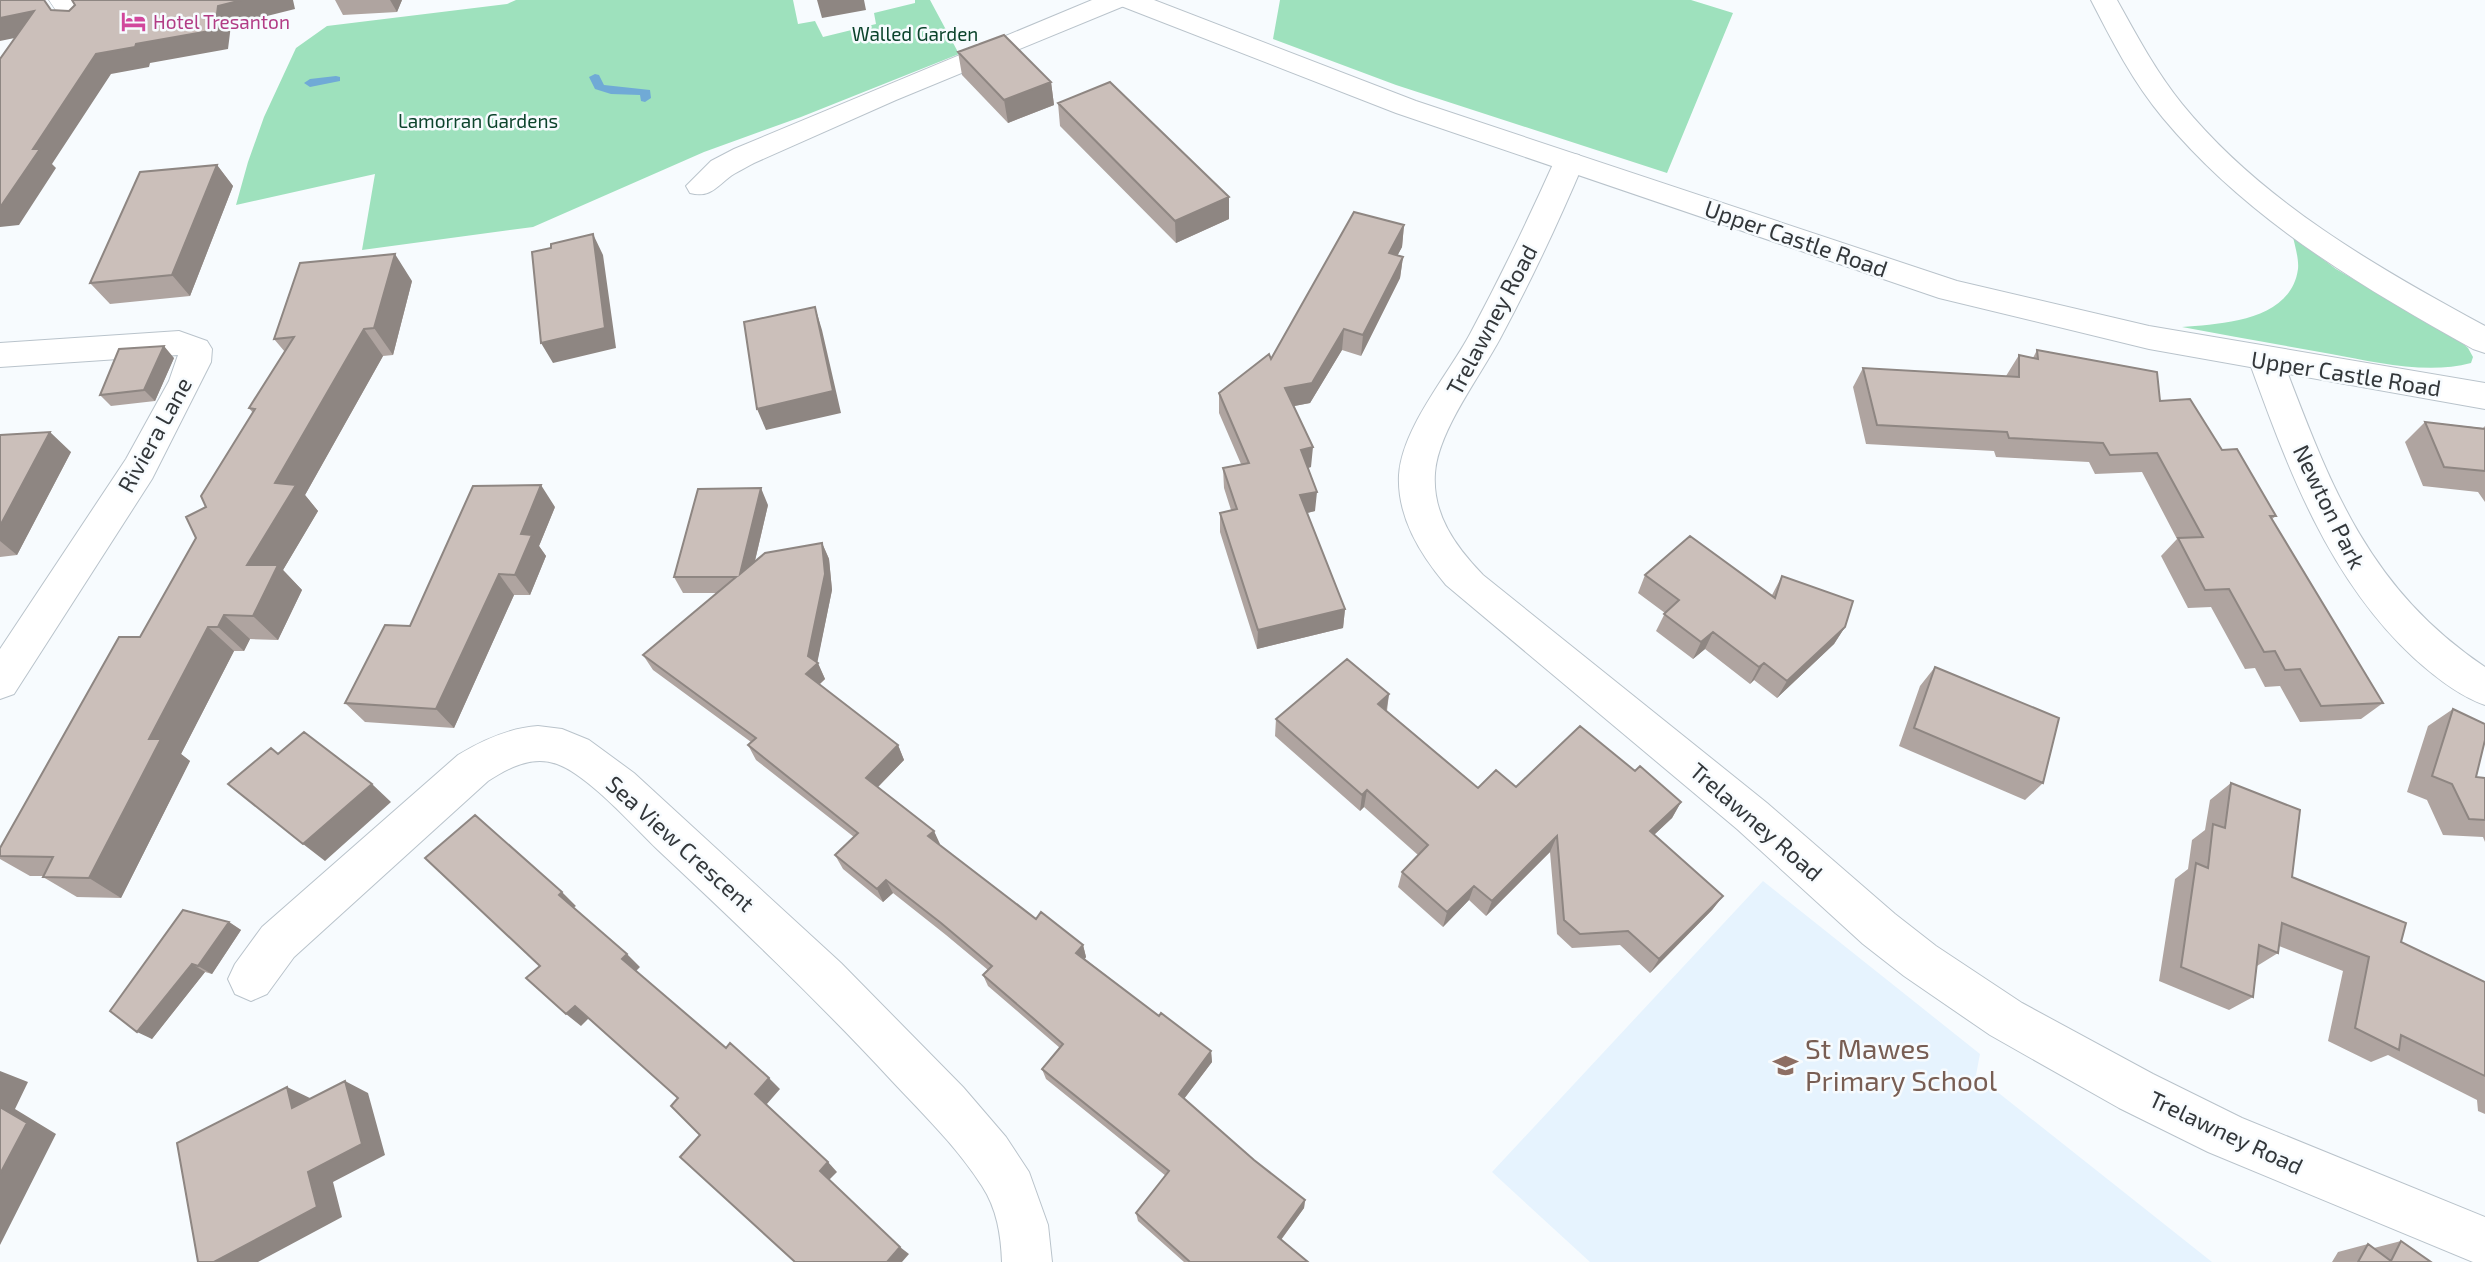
<svg xmlns="http://www.w3.org/2000/svg" width="2485" height="1262" font-family="'Exo 2',sans-serif">
<style>
.built{fill:#e6f3fe}
.green{fill:#9ee1bd}
.lines{fill:none;stroke-linecap:round;stroke-linejoin:round}
.stream{fill:#70aad6;fill-rule:evenodd}
.lane-casing{stroke:#b9c3cb;stroke-width:1}
.street-casing{stroke:#b9c3cb;stroke-width:2}
.primary-casing{stroke:#b9c3cb;stroke-width:2}
.lane{fill:#fff;fill-rule:evenodd}
.street{fill:#fff;fill-rule:evenodd}
.primary{fill:#fff;fill-rule:evenodd}
.wall{fill:#afa4a0}
.shaded-wall{fill:#8e8682}
.building{fill:#cbbfba;stroke:#8e8682;stroke-width:2}
.labels{text-anchor:middle;stroke-width:5;stroke-linejoin:round;paint-order:stroke}
.far-hotel-label{font-size:19px;fill:#b23c85;stroke:#f7fbfe;text-anchor:start}
.far-park-label{font-size:19px;fill:#0c442c;stroke:#f7fbfe}
.street-label{font-size:23px;fill:#33373a;stroke:#f7fbfe}
.near-education-label{font-size:28px;fill:#785e54;stroke:#f7fbfe;text-anchor:start}
</style>
<rect width="100%" height="100%" fill="#f7fbfe"/>
<path class="built" d="M1763 881 1980 1054 1976 1075 2212 1262H1590L1492 1172Z"/>
<path class="green" d="M516 0H793L798 24 815 21 823 37 876 24 874 13 915 3V0H930L959 54 801 117 704 152 533 227 362 250 375 174 236 205 248 162 264 117 296 48 327 26 507 4Z
M1280 0H1691L1733 13 1667 173 1396 85 1273 39Z
M2293 237 2336 269 2459 340 2468 348 2473 357 2471 363C2427 375 2375 362 2331 354 2281 345 2231 336 2182 327 2222 324 2291 321 2298 269 2299 259 2295 246 2293 237Z"/>
<g class="lines">
<path class="stream" d="M595 74 599 75 604 85 650 90 651 98 645 102 641 101 640 95 611 94 595 89 589 77Z
M336 76 340 77V81L310 87 304 83 310 79Z"/>
<defs>
<path id="lane" d="M49 0H71L87 23 84 28H68Z"/>
<path id="street" d="M1092 0H1128L1124 6 896 100 754 163C748 166 741 170 734 174 718 184 712 199 690 193L686 186 711 161 734 149Z
M2091 0H2117C2137 36 2156 72 2182 104 2262 202 2376 267 2485 326V353L2473 349C2360 286 2247 219 2163 118 2133 82 2112 41 2091 0Z
M1569 153 1579 155 1584 162C1559 221 1532 279 1502 335 1482 374 1438 430 1435 473 1432 515 1456 547 1483 575L1767 803 1895 914 1936 946 2022 1003 2153 1074 2242 1118 2485 1217V1262H2473L2208 1152 2119 1108 1990 1035 1904 976 1863 944 1737 829 1446 585C1420 554 1397 517 1399 475 1402 428 1448 375 1470 334 1500 278 1528 220 1554 162L1559 155Z
M179 331 207 341 212 349 211 362 152 479 14 694 0 699V649L126 459 169 381 178 355 0 367V343Z
M2266 349 2278 352 2283 361C2331 487 2368 588 2485 667V705C2459 696 2434 676 2414 658 2328 578 2288 469 2249 361L2254 352Z
M538 726 562 729 589 740 634 773 841 963 963 1087 1006 1137 1029 1172 1048 1225 1052 1262H1002C1001 1235 997 1209 982 1186 957 1147 924 1115 892 1081 818 1001 738 925 658 850 633 826 588 775 557 764 532 755 508 768 488 781L294 957 267 994 251 1001 235 994 228 979 235 964 262 927 458 755C483 740 509 728 538 726Z"/>
<path id="primary" d="M1117 0H1154L1416 101 1957 281 2149 326 2485 383V409L2149 349 1939 298 1396 113 1121 6Z"/>
</defs>
<use href="#lane" class="lane-casing"/>
<use href="#street" class="street-casing"/>
<use href="#primary" class="primary-casing"/>
<use href="#lane" class="lane"/>
<use href="#street" class="street"/>
<use href="#primary" class="primary"/>
</g>
<path class="wall" d="M335 0H402L397 12 343 15Z
M958 52 1051 82 1054 105 1008 123 962 75Z
M1058 103 1229 219 1176 243 1060 126Z
M217 165 233 186 190 296 110 304 90 283Z
M1404 225 1402 247 1397 256 1403 257 1400 278 1361 356 1342 350 1310 403 1294 406 1311 467 1308 468 1315 511 1307 513 1345 609 1343 628 1257 649 1220 532V513L1231 510 1224 488 1223 468 1241 464 1219 413V393L1271 359Z
M412 281 393 355 383 356 305 495 318 511 283 570 302 590 278 640 250 639 244 651H234L181 754 190 761 121 898 77 897 43 877V876H30L0 859V848L140 637 196 538 206 507 253 413 249 408 285 352 274 339Z
M2037 350 2160 401 2222 450 2276 516 2272 519 2383 703 2361 719 2300 722 2280 686 2265 687 2255 668 2245 669 2211 607 2188 608 2161 556 2177 539 2142 472 2095 474 2089 462 1996 457 1994 451 1866 444 1853 387 1863 368 2006 376 2019 355 2033 358Z
M174 358 155 401 111 406 100 395Z
M2425 422 2483 428 2485 426V502L2478 492 2423 486 2405 442Z
M0 435 71 452 17 555 0 557Z
M768 505 755 561 822 543 829 559 832 590 817 662 825 679 819 685 898 745 904 760 878 787 934 831 939 845 1036 919 1083 945 1086 957 1085 959 1159 1016 1211 1051 1212 1062 1184 1099 1254 1160 1305 1200 1304 1208 1281 1240 1308 1262H1184L1138 1221 1136 1213 1166 1176 1046 1079 1042 1069 1060 1048 988 986 983 975 988 970 946 935 893 893 883 902 843 869 835 855 854 837 756 760 748 745 751 742 653 670 643 655 717 593H683L674 577Z
M555 507 539 546 546 556 530 595H514L454 728 365 722 345 703Z
M1645 575 1772 595 1782 576 1845 627 1834 644 1777 698 1754 680 1750 684 1705 649 1693 659 1656 631 1665 613 1638 593Z
M1935 667 2043 783 2025 800 1899 746 1920 686Z
M1389 694 1387 711 1478 788 1516 787 1635 771 1681 802 1672 818 1654 835 1723 896 1712 910 1650 973 1620 945 1572 948 1557 934 1550 852 1486 916 1469 900 1443 927 1398 887 1402 872 1418 855 1364 807 1360 811 1275 736 1276 719Z
M2453 709 2476 777 2485 778V842L2483 837 2443 835 2427 800 2407 792 2428 726Z
M2231 783 2292 877 2401 942 2485 982V1114L2478 1111 2477 1100 2388 1055 2371 1062 2328 1041 2343 971 2279 946 2278 953 2257 966 2253 997 2229 1010 2159 981 2175 879 2188 869 2192 840 2205 830 2210 800Z
M229 922 241 930 212 974 205 972 152 1039 110 1011Z
M2401 1241 2431 1262H2332L2338 1252 2368 1244 2374 1248Z"/>
<path class="shaded-wall" d="M242 0H293L295 9 231 25 228 49 150 63 149 67 111 74 52 164 56 168 19 225 0 227V206L33 149 96 54 136 44 218 6Z
M390 0H402L397 12Z
M817 0H864L866 10 822 18Z
M34 11 49 31 0 41V18Z
M1051 82 1054 105 1008 123 1004 100Z
M217 165 233 186 190 296 172 275Z
M1229 197V219L1176 243 1175 221Z
M1404 225 1402 247 1387 275 1389 253Z
M593 234 603 255 616 348 553 363 541 343Z
M395 254 412 281 393 355 374 328Z
M1403 257 1400 278 1361 356 1363 335Z
M815 307 822 330 841 413 766 430 757 409Z
M364 329 383 356 305 495 318 511 283 570 302 590 278 640 253 616 247 565 275 483Z
M1344 329 1342 350 1310 403 1284 408 1285 388Z
M164 346 174 358 155 401 144 390Z
M50 432 71 452 17 555 0 541V526Z
M1313 447 1311 467 1300 470 1301 450Z
M541 485 555 507 539 546 546 556 530 595 515 575 521 534Z
M761 488 768 505 748 590 740 574Z
M1317 492 1315 511 1299 515 1300 495Z
M822 543 829 559 832 590 817 664 818 663 825 679 813 690 806 674Z
M499 574 514 595 454 728 436 709Z
M1345 609 1343 628 1257 649 1258 630Z
M224 615 250 639 244 651 218 627Z
M208 627 234 651 181 754 190 761 121 898 89 878 149 739Z
M1845 627 1834 644 1777 698 1787 681Z
M1713 632 1705 649 1693 659 1701 642Z
M1764 663 1754 680 1750 684 1759 667Z
M1389 694 1386 712 1378 704Z
M898 745 904 760 873 792 866 778Z
M372 784 391 802 325 861 303 844Z
M1367 790 1364 807 1360 811 1362 795Z
M1681 802 1672 818 1641 847 1650 831Z
M934 831 940 844 934 850 928 836Z
M1557 836 1550 852 1486 916 1492 901Z
M886 880 893 893 883 902 877 889Z
M1474 886 1469 900 1443 927 1447 912Z
M562 892 576 906 573 908 559 895Z
M1723 896 1712 910 1650 973 1659 959Z
M229 922 241 930 212 974 198 966Z
M1083 945 1086 957 1080 964 1076 953Z
M627 954 640 967 635 972 622 959Z
M192 964 205 972 152 1039 137 1032Z
M575 1006 589 1018 581 1026 566 1014Z
M1211 1051 1212 1062 1180 1104 1179 1094Z
M0 1071 28 1082 15 1109 56 1134 0 1245Z
M769 1078 780 1089 766 1105 755 1094Z
M345 1081 368 1093 385 1155 333 1182 342 1217 258 1262H214L308 1172Z
M287 1087 312 1099 292 1108Z
M828 1162 837 1172 829 1180 820 1171Z
M1305 1200 1304 1208 1277 1245 1278 1237Z
M900 1247 909 1254 902 1262H887Z"/>
<path class="building" d="M0 0H44L51 10 69 11 75 5 72 0H242L218 6 215 30 136 44 135 47 96 54 33 149H40L1 206H0V59L34 11 0 18Z
M1004 35 1051 82 1004 100 958 52Z
M1110 82 1229 197 1175 221 1058 103Z
M217 165 172 275 90 283 140 172Z
M1354 212 1404 225 1389 253 1403 257 1363 335 1344 329 1312 383 1285 388 1313 447 1301 450 1317 492 1300 495 1345 609 1258 630 1220 513 1237 509 1223 468 1249 463 1219 393 1269 354 1271 359Z
M593 234 605 328 541 343 532 252 551 248V244Z
M395 254 374 328 364 329 275 483 296 485 247 565H278L253 616 224 615 218 627H208L149 739H161L89 878 43 877 53 857 0 856V848L119 637H140L196 538 186 517 206 507 201 496 255 409 249 408 294 337 274 339 300 263Z
M815 307 833 391 757 409 744 322Z
M164 346 144 390 100 395 119 349Z
M2037 350 2157 372 2160 401 2190 399 2222 450 2237 449 2276 516H2270L2383 703 2321 706 2300 669 2285 670 2275 651 2264 652 2229 589 2205 590 2178 538 2203 537 2157 453 2110 455 2103 443 2009 438 2007 432 1877 425 1863 368 2019 377V355L2038 359Z
M2425 422 2485 429V471L2444 467Z
M50 432 0 526V435Z
M541 485 521 534 532 535 515 575 499 574 436 709 345 703 385 625 410 626 473 486Z
M761 488 740 574 765 553 822 543 825 574 808 656 818 663 806 674 898 745 866 778 934 831 928 836 1036 919 1041 912 1083 945 1076 953 1159 1016 1161 1013 1211 1051 1179 1094 1254 1160 1305 1200 1278 1237 1308 1262H1190L1136 1213 1169 1171 1042 1069 1063 1044 983 975 992 966 941 923 886 880 877 889 835 855 858 833 748 745 756 738 643 655 736 577H674L698 489Z
M1690 536 1775 598 1782 576 1853 601 1845 627 1787 681 1764 663 1759 667 1713 632 1701 642 1664 614 1679 600 1645 575Z
M1347 659 1389 694 1378 704 1478 788 1496 770 1516 787 1580 726 1635 771 1640 766 1681 802 1650 831 1723 896 1659 959 1628 931 1580 934 1564 920 1557 836 1492 901 1474 886 1447 912 1402 872 1428 845 1367 790 1362 795 1276 719Z
M1935 667 2059 718 2043 783 1914 728Z
M2453 709 2485 724V740L2476 777 2485 778V820L2469 819 2452 784 2432 776Z
M304 732 372 784 303 844 228 784 271 748 278 754Z
M2231 783 2300 810 2292 877 2406 923 2401 942 2485 982V1076L2401 1035 2399 1050 2355 1028 2369 957 2282 923 2278 953 2259 945 2253 997 2181 967 2196 863 2208 868 2213 824 2225 828Z
M475 815 562 892 559 895 627 954 622 959 726 1048 730 1043 769 1078 755 1094 828 1162 820 1171 900 1247 887 1262H795L680 1157 700 1135 671 1106 678 1098 575 1006 566 1014 526 978 540 966 425 858Z
M183 910 229 922 198 966 192 964 137 1032 110 1011Z
M345 1081 362 1144 308 1172 317 1207 214 1262H198L177 1143 287 1087 292 1108Z
M0 1107 27 1123 0 1174Z
M2401 1241 2431 1262H2358L2368 1244 2391 1261Z"/>
<defs>
<symbol id="hotel-bare" viewBox="-9 -9 18 18"><path d="M-6-4.5h1.5V1H6V5H4.5V3h-9V5H-6ZM-4 0a1.8 1.8 0 1 1 3.6 0ZM.5 0V-2.5h3Q6-2.5 6 0Z" fill="#d1479c" stroke="#f7fbfe" stroke-width="2.5" paint-order="stroke"/></symbol>
<symbol id="school-bare" viewBox="-9 -9 18 18"><path d="M0-5L7-2L0 1L-7-2ZM-4 1L0 2.5L4 1V4Q0 6-4 4Z" fill="#8d6e63" stroke="#f7fbfe" stroke-width="2.5" paint-order="stroke"/></symbol>
</defs>
<g fill-rule="evenodd">
<use href="#hotel-bare" x="116" y="4" width="35" height="35"/>
<use href="#school-bare" x="1768" y="1048" width="35" height="35"/>
</g>
<g class="labels">
<g class="far-hotel-label">
<text x="153" y="29">Hotel Tresanton</text>
</g>
<g class="far-park-label">
<text x="915" y="41">Walled Garden</text>
<text x="478" y="128">Lamorran Gardens</text>
</g>
<g class="street-label">
<text transform="translate(1796 239) rotate(19)" y="8">Upper Castle Road</text>
<text transform="translate(1492 320) rotate(-62)" y="8">Trelawney Road</text>
<text transform="translate(2346 374) rotate(9)" y="8">Upper Castle Road</text>
<text transform="translate(155 435) rotate(-61)" y="8">Riviera Lane</text>
<text transform="translate(2329 507) rotate(64)" y="8">Newton Park</text>
<text transform="translate(1756 822) rotate(41)" y="8">Trelawney Road</text>
<text transform="translate(680 844) rotate(42)" y="8">Sea View Crescent</text>
<text transform="translate(2226 1133) rotate(25)" y="8">Trelawney Road</text>
</g>
<g class="near-education-label">
<text x="1805" y="1059">St Mawes<tspan x="1805" dy="32">Primary School</tspan></text>
</g>
</g>
</svg>
